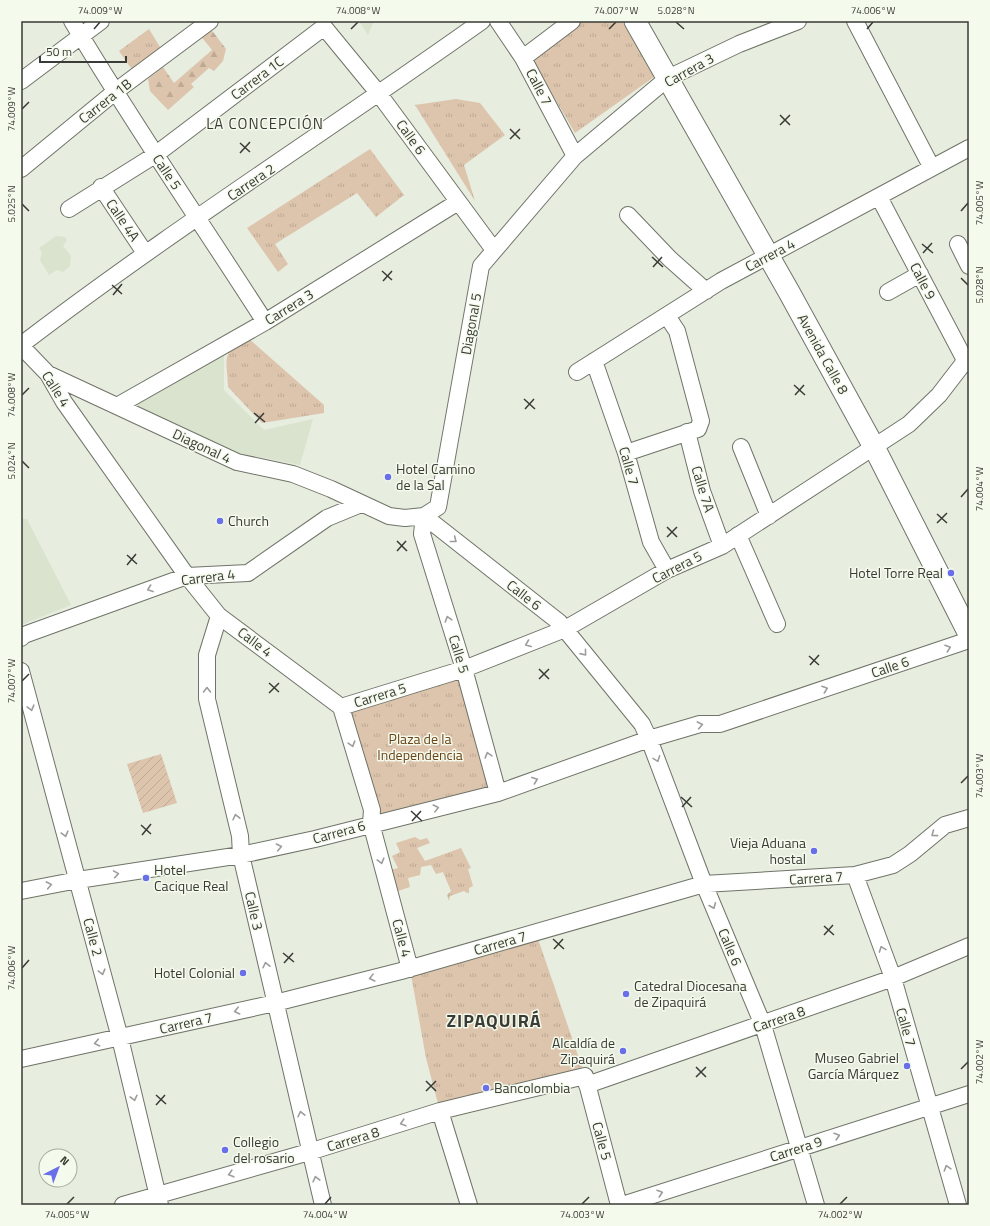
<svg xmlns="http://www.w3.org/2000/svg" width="990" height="1226" font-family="'Titillium Web',sans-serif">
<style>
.built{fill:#dae3ce}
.grass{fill:url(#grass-tufts)}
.forest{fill:url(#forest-firs)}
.garden{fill:url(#garden-furrows)}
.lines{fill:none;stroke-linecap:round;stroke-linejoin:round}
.minor-casing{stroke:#6f7468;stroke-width:18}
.major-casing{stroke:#6f7468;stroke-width:23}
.minor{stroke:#fff;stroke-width:16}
.major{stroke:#fff;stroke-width:21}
.oneway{stroke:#9c9d9a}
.ticks{fill:none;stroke:#393b36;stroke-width:1.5}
.poi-dot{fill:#696fe8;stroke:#f4faec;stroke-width:1.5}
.labels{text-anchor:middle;stroke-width:3;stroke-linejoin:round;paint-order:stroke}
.street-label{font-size:14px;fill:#393b36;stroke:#f4faec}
.poi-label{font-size:14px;fill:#393b36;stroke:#f4faec;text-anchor:start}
.park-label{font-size:14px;fill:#6a4419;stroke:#f4faec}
.neighbourhood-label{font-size:15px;letter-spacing:1px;fill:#393b36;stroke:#f4faec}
.district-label{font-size:18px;font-weight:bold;letter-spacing:1px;fill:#393b36;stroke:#f4faec}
.neatline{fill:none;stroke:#393b36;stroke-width:1.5}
.ticks-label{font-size:10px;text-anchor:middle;fill:#393b36}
</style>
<defs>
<pattern id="grass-tufts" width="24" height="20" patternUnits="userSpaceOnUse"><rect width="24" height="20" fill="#ddc4ac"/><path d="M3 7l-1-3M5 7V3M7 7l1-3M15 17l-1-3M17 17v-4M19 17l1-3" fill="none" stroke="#bea995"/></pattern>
<pattern id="forest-firs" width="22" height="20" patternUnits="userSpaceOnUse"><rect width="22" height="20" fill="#ddc4ac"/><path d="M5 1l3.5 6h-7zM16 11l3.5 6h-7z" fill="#bea995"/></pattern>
<pattern id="garden-furrows" width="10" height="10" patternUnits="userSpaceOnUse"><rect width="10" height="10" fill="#ddc4ac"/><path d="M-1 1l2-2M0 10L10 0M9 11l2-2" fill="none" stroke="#bea995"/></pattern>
</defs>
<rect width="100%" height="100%" fill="#e7eddf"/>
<path class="built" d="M359 21H374L368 35Z
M56 236 65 237 67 240 63 246 71 256 70 266 63 272 57 270 49 275 40 260 42 253 39 248Z
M224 350V390L264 430 313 419 300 465 239 453 130 403Z
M21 519H27L71 605 21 625Z"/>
<path class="grass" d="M582 21H622L654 77 575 133 531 58Z
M149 29 163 52 133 71 119 51Z
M456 99 480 103 505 135 464 165 475 201 415 105Z
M370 149 404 195 376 217 357 193 275 244 288 264 278 272 247 228Z
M248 338 324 405V413L262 423 228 387C227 358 220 354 248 338Z
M463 675 495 786 376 819 345 708Z
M415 837 420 840 427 838 430 843 417 848 425 861 461 848 471 868 468 869 473 886 469 888V893H467L464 891 450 896 449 901 447 895 451 891 443 872 436 874 431 865 421 867 420 875 408 878 410 887 392 893 386 871 398 868 392 856 400 852 396 843Z
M536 933 585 1076 440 1111 426 1058 410 969Z"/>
<path class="forest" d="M210 28 226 49 223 61 214 71 209 68 191 84 194 87 168 110 150 91 148 79 163 67 174 83 212 50 200 35Z"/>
<path class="garden" d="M161 754 177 803 143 813 127 764Z"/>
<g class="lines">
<defs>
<path id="minor" d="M72 21C133 124 201 222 265 322
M498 21 523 58 575 156
M855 21 932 168
M523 58 572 21
M21 81 101 21
M21 169 116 91 210 21
M101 187 145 253
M879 197 965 360 969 364
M69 209 155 155 324 27 379 94 494 250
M628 215 670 259 706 291
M958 244 969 266
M888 292 920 274
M21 345C170 231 329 130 482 21
M21 346 48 374 64 402 187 576 219 616 341 707 372 810 371 823 410 969
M594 361 626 453 651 542 667 570
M577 372 721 281 969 148
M48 374 237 462 293 474 331 489 389 516 405 518 424 516 559 622 642 724 649 739 704 884 763 1025 816 1205
M117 406 265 322 458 202
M687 432 702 491 722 546
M741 447 769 516
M626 453 698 429 701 421 677 331 667 316
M424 516 438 507 481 266 575 156 668 78 739 44 798 21
M424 516 422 534 464 669 498 793
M738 535 777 624
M219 616 207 655V699L240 836 241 855 323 1205
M21 638 24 635 187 576 248 573 327 518 361 504
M21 671 120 1038 160 1205
M341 707 464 669 565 629 667 570 722 546 909 424 939 395 969 356
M855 875 893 978 958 1205
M21 891 78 880 241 855 315 839 498 793 649 739 700 724H720L969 640
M21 1059 275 1003 401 971 704 884 855 875 893 865 910 854 945 825 969 818
M587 1085 893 978 969 946
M440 1111 469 1205
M123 1205 309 1152 440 1111 585 1076 619 1205
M622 1205 969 1094"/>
<path id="major" d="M635 21 789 292 874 447 969 634"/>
</defs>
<use href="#minor" class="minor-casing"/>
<use href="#major" class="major-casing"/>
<use href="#minor" class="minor"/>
<use href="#major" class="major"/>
</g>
<defs><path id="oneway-chevron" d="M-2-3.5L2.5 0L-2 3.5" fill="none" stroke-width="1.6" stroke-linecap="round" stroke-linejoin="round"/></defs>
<g class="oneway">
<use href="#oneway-chevron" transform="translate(454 540) rotate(38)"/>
<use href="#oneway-chevron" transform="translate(150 589) rotate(160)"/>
<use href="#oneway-chevron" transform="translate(448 619) rotate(-107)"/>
<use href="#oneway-chevron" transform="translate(528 644) rotate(158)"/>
<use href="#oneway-chevron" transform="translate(948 648) rotate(-19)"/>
<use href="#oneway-chevron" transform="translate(584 653) rotate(51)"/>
<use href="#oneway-chevron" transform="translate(825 689) rotate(-19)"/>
<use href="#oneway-chevron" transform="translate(207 690) rotate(-90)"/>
<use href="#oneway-chevron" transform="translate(31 708) rotate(75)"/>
<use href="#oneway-chevron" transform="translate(700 725) rotate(-11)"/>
<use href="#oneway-chevron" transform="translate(352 744) rotate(73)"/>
<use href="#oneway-chevron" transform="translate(488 755) rotate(-106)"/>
<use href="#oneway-chevron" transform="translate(657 759) rotate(69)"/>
<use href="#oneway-chevron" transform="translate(535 780) rotate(-20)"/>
<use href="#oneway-chevron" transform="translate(436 808) rotate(-14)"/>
<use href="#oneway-chevron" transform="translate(236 817) rotate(-103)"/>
<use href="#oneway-chevron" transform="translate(65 834) rotate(75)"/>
<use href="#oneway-chevron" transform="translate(934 834) rotate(143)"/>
<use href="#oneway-chevron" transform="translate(279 847) rotate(-12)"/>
<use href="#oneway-chevron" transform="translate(381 861) rotate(75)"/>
<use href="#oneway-chevron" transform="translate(116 874) rotate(-9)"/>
<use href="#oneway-chevron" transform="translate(49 885) rotate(-11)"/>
<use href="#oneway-chevron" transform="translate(713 906) rotate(67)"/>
<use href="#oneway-chevron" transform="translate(882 949) rotate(-110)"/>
<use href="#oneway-chevron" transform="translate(266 965) rotate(-103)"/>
<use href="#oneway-chevron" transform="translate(102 972) rotate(75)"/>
<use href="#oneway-chevron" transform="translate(372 978) rotate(166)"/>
<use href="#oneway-chevron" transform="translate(237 1011) rotate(167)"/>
<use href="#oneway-chevron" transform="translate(97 1043) rotate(168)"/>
<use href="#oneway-chevron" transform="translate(134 1098) rotate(76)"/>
<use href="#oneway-chevron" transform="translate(301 1114) rotate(-103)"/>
<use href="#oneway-chevron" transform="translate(403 1123) rotate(163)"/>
<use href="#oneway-chevron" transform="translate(837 1136) rotate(-17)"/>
<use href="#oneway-chevron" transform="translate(947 1168) rotate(-107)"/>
<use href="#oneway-chevron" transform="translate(231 1174) rotate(164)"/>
<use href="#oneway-chevron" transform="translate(316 1179) rotate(-104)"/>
<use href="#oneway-chevron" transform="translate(660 1193) rotate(-18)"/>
</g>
<path class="ticks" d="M676 22 684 29M94 29 100 22M351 29 358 22M609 29 616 22M867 29 873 22M22 109 29 102M780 115 790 125M780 125 790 115M510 129 520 139M510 139 520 129M240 143 250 152M240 153 250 142M22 204 29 211M961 211 968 203M922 244 933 253M923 253 932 243M652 257 663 267M653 267 662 257M382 271 392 280M961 278 968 285M383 281 392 271M112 285 122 294M113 295 122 284M794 385 805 395M22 395 29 388M795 395 804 385M524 399 535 409M525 409 534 399M254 413 265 422M255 423 264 413M22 461 29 468M961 497 968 489M937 514 947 523M937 523 947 513M667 527 677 537M667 537 677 527M397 541 407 551M397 551 406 541M127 555 137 564M127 565 136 554M809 656 819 665M810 665 819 655M539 669 549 679M539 679 549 669M22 681 29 674M269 683 279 692M269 693 279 683M961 783 968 776M681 797 692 807M682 807 691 797M411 811 422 821M412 821 421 811M141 825 151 834M142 835 151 824M824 926 834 935M824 935 833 925M553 939 564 949M554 949 563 939M283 953 294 962M284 963 293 953M22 968 29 960M696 1067 706 1077M961 1069 968 1062M696 1077 706 1067M426 1081 436 1091M426 1091 436 1081M156 1095 166 1104M156 1105 165 1095M67 1204 74 1197M325 1204 331 1197M582 1204 589 1197M840 1204 847 1197"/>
<g class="poi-dot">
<circle cx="388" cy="477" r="4"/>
<circle cx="220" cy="521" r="4"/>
<circle cx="951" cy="573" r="4"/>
<circle cx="814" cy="851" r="4"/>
<circle cx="146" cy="878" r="4"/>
<circle cx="243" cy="973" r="4"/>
<circle cx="626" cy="994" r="4"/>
<circle cx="623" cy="1051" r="4"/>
<circle cx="907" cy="1066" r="4"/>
<circle cx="486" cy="1088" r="4"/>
<circle cx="225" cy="1150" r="4"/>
</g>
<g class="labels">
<g class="street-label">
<text transform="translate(689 70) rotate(-29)" y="5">Carrera 3</text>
<text transform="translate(257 78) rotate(-37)" y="5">Carrera 1C</text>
<text transform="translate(539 87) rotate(62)" y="5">Calle 7</text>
<text transform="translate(105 101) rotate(-38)" y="5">Carrera 1B</text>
<text transform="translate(411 137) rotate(54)" y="5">Calle 6</text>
<text transform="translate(167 172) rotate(56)" y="5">Calle 5</text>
<text transform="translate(251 182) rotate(-34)" y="5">Carrera 2</text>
<text transform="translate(123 220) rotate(56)" y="5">Calle 4A</text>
<text transform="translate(770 255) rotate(-28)" y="5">Carrera 4</text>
<text transform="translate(923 281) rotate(62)" y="5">Calle 9</text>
<text transform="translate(289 307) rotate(-32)" y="5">Carrera 3</text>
<text transform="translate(471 324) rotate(-80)" y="5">Diagonal 5</text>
<text transform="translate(823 354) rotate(61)" y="5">Avenida Calle 8</text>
<text transform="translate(56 389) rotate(57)" y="5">Calle 4</text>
<text transform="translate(202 446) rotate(25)" y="5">Diagonal 4</text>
<text transform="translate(629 466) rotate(74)" y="5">Calle 7</text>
<text transform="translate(703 489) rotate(73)" y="5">Calle 7A</text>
<text transform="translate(677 567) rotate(-27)" y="5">Carrera 5</text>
<text transform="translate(208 577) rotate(-7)" y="5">Carrera 4</text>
<text transform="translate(524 595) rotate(38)" y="5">Calle 6</text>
<text transform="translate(255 642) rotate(37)" y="5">Calle 4</text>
<text transform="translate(459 654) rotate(73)" y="5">Calle 5</text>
<text transform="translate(890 667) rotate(-19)" y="5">Calle 6</text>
<text transform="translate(380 695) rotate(-17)" y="5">Carrera 5</text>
<text transform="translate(339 832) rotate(-15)" y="5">Carrera 6</text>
<text transform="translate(816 878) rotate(-4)" y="5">Carrera 7</text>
<text transform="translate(254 911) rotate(77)" y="5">Calle 3</text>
<text transform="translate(93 937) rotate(75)" y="5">Calle 2</text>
<text transform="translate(402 938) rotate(75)" y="5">Calle 4</text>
<text transform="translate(500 943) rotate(-16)" y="5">Carrera 7</text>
<text transform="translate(730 947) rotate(67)" y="5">Calle 6</text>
<text transform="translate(779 1019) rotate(-19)" y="5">Carrera 8</text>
<text transform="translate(186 1023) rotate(-13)" y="5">Carrera 7</text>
<text transform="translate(906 1027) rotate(74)" y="5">Calle 7</text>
<text transform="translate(353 1139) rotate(-17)" y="5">Carrera 8</text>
<text transform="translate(602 1141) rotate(75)" y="5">Calle 5</text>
<text transform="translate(796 1149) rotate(-18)" y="5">Carrera 9</text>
</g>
<g class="poi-label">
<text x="396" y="474">Hotel Camino<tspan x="396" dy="16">de la Sal</tspan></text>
<text x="228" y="526">Church</text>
<text x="943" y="578" text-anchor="end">Hotel Torre Real</text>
<text x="806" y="848" text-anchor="end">Vieja Aduana<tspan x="806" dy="16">hostal</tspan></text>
<text x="154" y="875">Hotel<tspan x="154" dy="16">Cacique Real</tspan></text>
<text x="235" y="978" text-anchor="end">Hotel Colonial</text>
<text x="634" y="991">Catedral Diocesana<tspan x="634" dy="16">de Zipaquirá</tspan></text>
<text x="615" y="1048" text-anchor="end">Alcaldía de<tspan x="615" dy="16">Zipaquirá</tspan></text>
<text x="899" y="1063" text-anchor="end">Museo Gabriel<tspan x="899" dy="16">García Márquez</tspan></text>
<text x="494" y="1093">Bancolombia</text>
<text x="233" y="1147">Collegio<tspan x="233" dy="16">del rosario</tspan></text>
</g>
<g class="park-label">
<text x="420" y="744">Plaza de la<tspan x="420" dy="16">Independencia</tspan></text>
</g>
<g class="neighbourhood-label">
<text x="265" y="129">LA CONCEPCIÓN</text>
</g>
<g class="district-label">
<text x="494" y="1027">ZIPAQUIRÁ</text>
</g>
</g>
<rect width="990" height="1226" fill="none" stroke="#f4faec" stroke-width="44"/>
<g transform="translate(58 1168) rotate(42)"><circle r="19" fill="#f4faec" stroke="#a9aea3"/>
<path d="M0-3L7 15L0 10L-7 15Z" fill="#696fe8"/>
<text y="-6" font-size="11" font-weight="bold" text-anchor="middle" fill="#393b36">N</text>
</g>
<path d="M40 56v6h86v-6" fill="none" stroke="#393b36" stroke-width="2"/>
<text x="46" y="56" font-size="12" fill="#393b36" stroke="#f4faec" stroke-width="3" paint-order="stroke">50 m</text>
<rect x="22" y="22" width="946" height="1182" class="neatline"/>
<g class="ticks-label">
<text x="100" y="14">74.009°W</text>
<text x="358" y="14">74.008°W</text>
<text x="616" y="14">74.007°W</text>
<text x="676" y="14">5.028°N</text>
<text x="873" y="14">74.006°W</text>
<text transform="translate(11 109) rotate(-90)" y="4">74.009°W</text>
<text transform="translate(979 203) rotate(-90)" y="4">74.005°W</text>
<text transform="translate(11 204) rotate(-90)" y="4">5.025°N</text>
<text transform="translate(979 285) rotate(-90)" y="4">5.028°N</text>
<text transform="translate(11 395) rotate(-90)" y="4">74.008°W</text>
<text transform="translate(11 461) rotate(-90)" y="4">5.024°N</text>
<text transform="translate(979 489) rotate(-90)" y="4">74.004°W</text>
<text transform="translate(11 681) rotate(-90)" y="4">74.007°W</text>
<text transform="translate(979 776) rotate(-90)" y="4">74.003°W</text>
<text transform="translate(11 968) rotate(-90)" y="4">74.006°W</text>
<text transform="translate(979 1062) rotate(-90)" y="4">74.002°W</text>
<text x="67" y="1218">74.005°W</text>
<text x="325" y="1218">74.004°W</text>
<text x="582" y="1218">74.003°W</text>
<text x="840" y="1218">74.002°W</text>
</g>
</svg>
